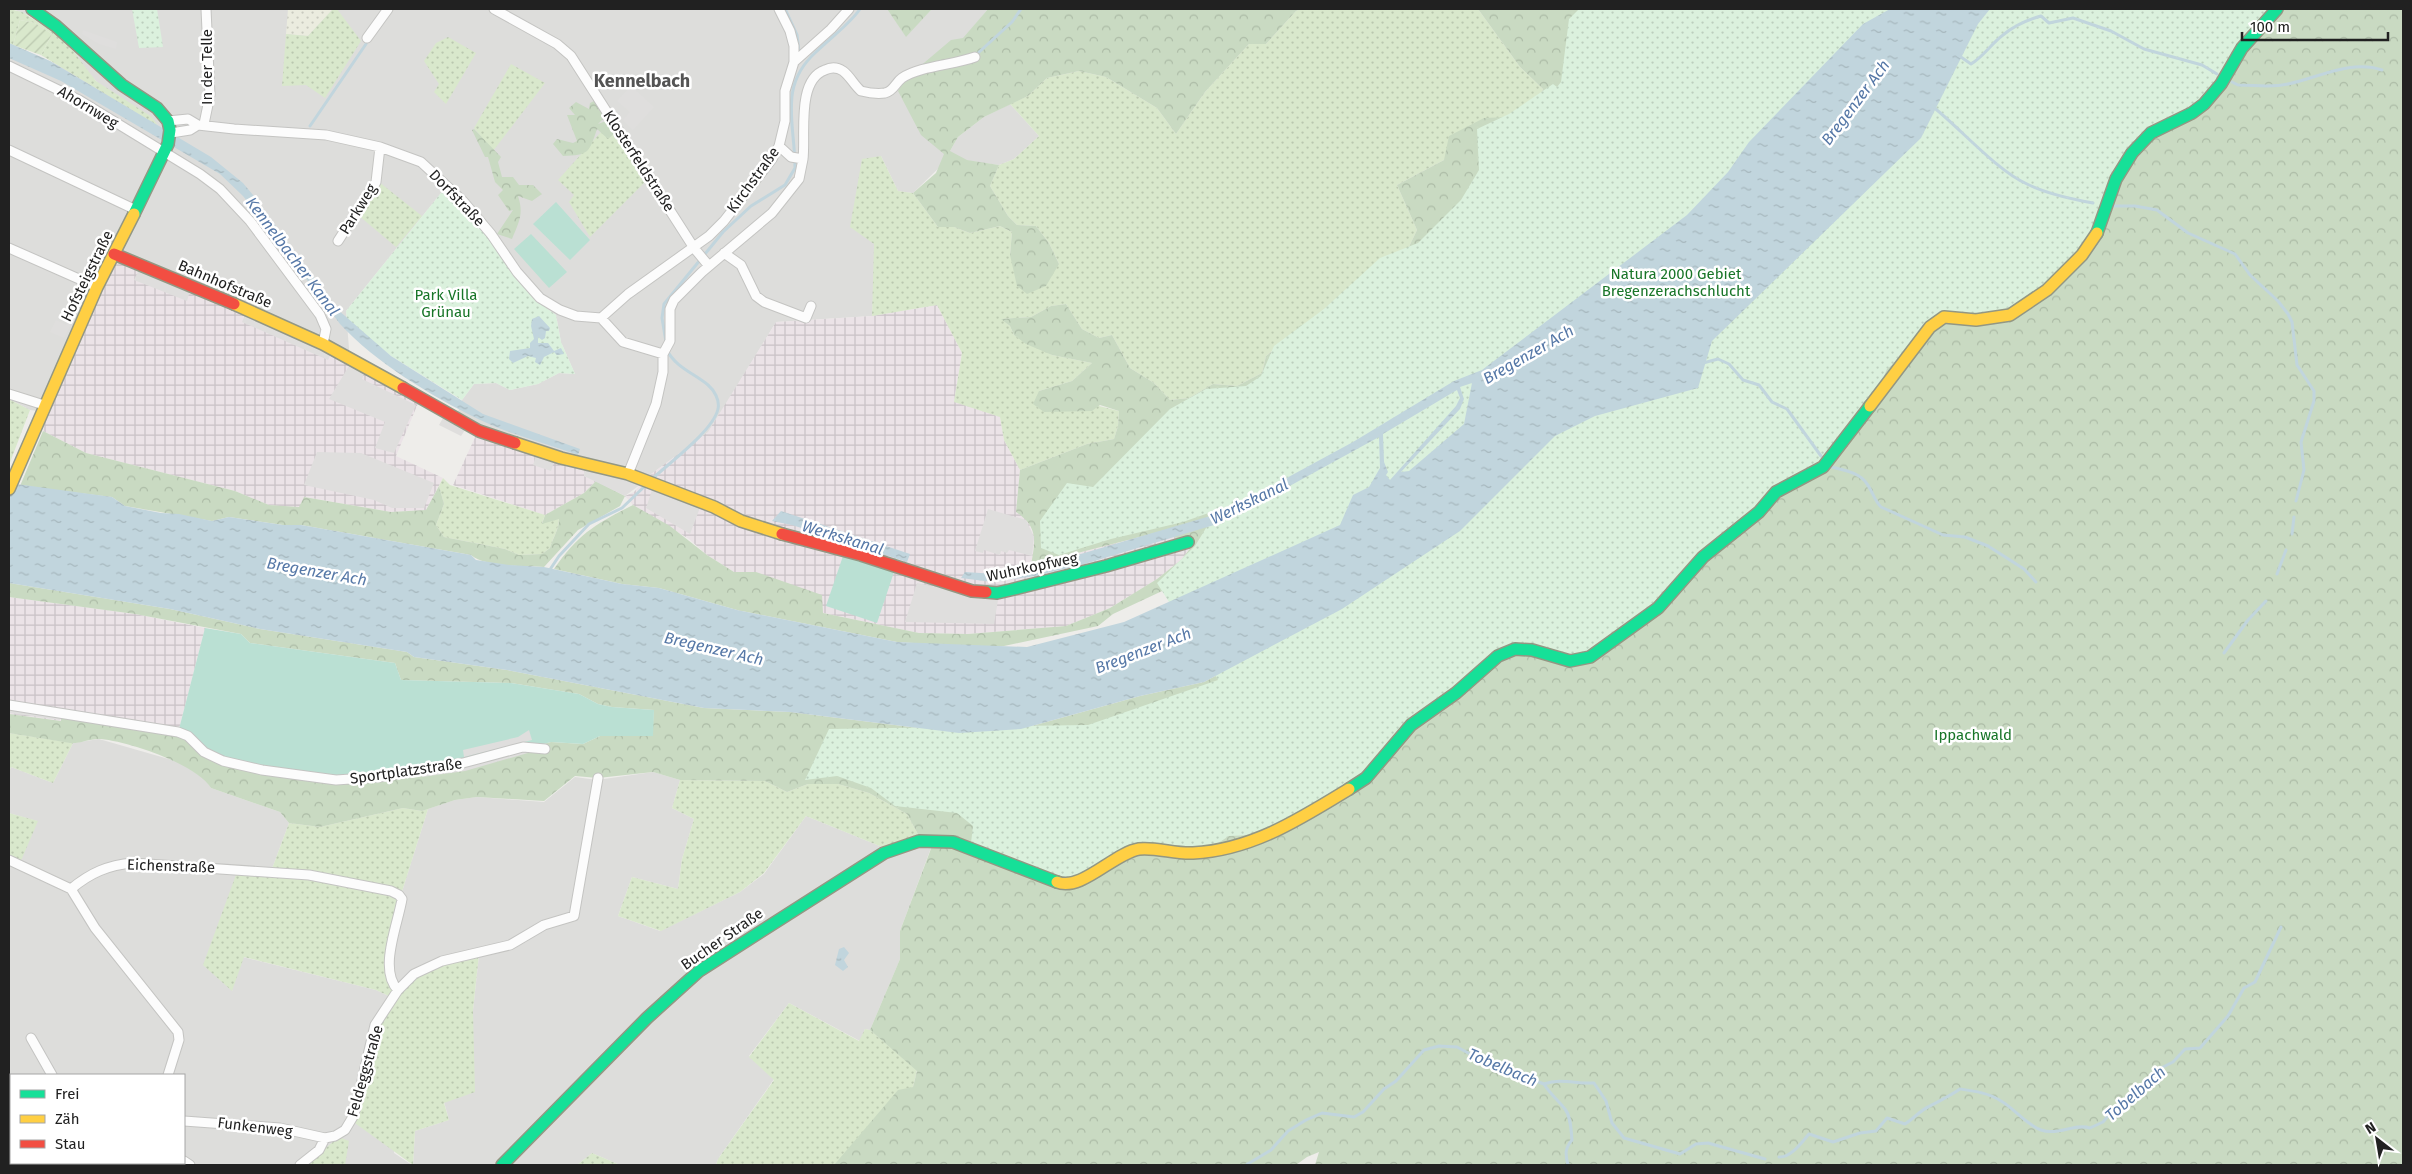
<svg xmlns="http://www.w3.org/2000/svg" width="2412" height="1174" font-family="'Fira Sans',sans-serif">
<style>
.residential{fill:#dddddb;fill-rule:evenodd}
.industrial{fill:url(#industrial-grid)}
.farmland{fill:url(#farmland-dots)}
.grass{fill:url(#grass-dots)}
.forest{fill:url(#forest-crowns)}
.park{fill:url(#park-dots)}
.garden{fill:url(#garden-furrows)}
.pitch{fill:#bae0d3}
.parking{fill:#dfdedd}
.water{fill:url(#water-ripples);fill-rule:evenodd}
.lines{fill:none;stroke-linecap:round;stroke-linejoin:round}
.stream{stroke:#c1d5dd;stroke-width:3}
.street-casing{stroke:#c4c4c2;stroke-width:11}
.fast-casing{stroke:#939783;stroke-width:14}
.slow-casing{stroke:#939783;stroke-width:14}
.jam-casing{stroke:#939783;stroke-width:14}
.street{stroke:#fcfcfc;stroke-width:9}
.fast{stroke:#16e098;stroke-width:11}
.slow{stroke:#ffcf43;stroke-width:11}
.jam{stroke:#f24e42;stroke-width:11}
.labels{text-anchor:middle;stroke-width:5;stroke-linejoin:round;paint-order:stroke}
.street-label{font-size:15px;fill:#212121;stroke:#fff}
.park-label{font-size:15px;fill:#187528;stroke:#fff}
.water-label{font-size:16px;font-style:italic;fill:#5678a7;stroke:#fff}
.quarter-label{font-size:18px;font-weight:bold;fill:#545454;stroke:#fff}
</style>
<defs>
<pattern id="industrial-grid" width="8" height="8" patternUnits="userSpaceOnUse" patternTransform="scale(1.25)"><rect width="8" height="8" fill="#ebe3e7"/><path d="M0 4h8M4 0v8" fill="none" stroke="#c9c2c6"/></pattern>
<pattern id="farmland-dots" width="8" height="8" patternUnits="userSpaceOnUse" patternTransform="scale(1.25)"><rect width="8" height="8" fill="#ebecdf"/><path d="M2 2h.1M6 6h.1" fill="none" stroke="#c9cabf" stroke-width="1.8" stroke-linecap="round"/></pattern>
<pattern id="grass-dots" width="8" height="8" patternUnits="userSpaceOnUse" patternTransform="scale(1.25)"><rect width="8" height="8" fill="#d9e8cc"/><path d="M2 2h.1M6 6h.1" fill="none" stroke="#bac7af" stroke-width="1.8" stroke-linecap="round"/></pattern>
<pattern id="forest-crowns" width="20" height="18" patternUnits="userSpaceOnUse" patternTransform="scale(1.25)"><rect width="20" height="18" fill="#c9dac2"/><path d="M2 6a3 3 0 1 1 6 0M12 15a3 3 0 1 1 6 0" fill="none" stroke="#acbba6"/></pattern>
<pattern id="park-dots" width="8" height="8" patternUnits="userSpaceOnUse" patternTransform="scale(1.25)"><rect width="8" height="8" fill="#dbf1dd"/><path d="M2 2h.1M6 6h.1" fill="none" stroke="#bccebd" stroke-width="1.8" stroke-linecap="round"/></pattern>
<pattern id="garden-furrows" width="10" height="10" patternUnits="userSpaceOnUse" patternTransform="scale(1.25)"><rect width="10" height="10" fill="#d9e8cc"/><path d="M-1 1l2-2M0 10L10 0M9 11l2-2" fill="none" stroke="#bac7af"/></pattern>
<pattern id="water-ripples" width="26" height="14" patternUnits="userSpaceOnUse" patternTransform="scale(1.25)"><rect width="26" height="14" fill="#c1d5dd"/><path d="M2 4q2-2 4 0t4 0M15 11q2-2 4 0t4 0" fill="none" stroke="#a6b7bd"/></pattern>
</defs>
<rect width="100%" height="100%" fill="#eeedea"/>
<path class="residential" d="M13 9H887L906 36 932 9H988L963 39 950 151 958 137 984 117 1010 104 1039 136 1014 159 999 165 949 158 913 193 898 191 881 156 872 316 776 322 709 432 647 477 585 469 457 415 462 400 474 384 496 383 510 390 538 384 559 373 575 374 561 342 556 315 534 299 445 188 346 311 350 361 47 412 30 410 9 399V43L98 83 84 68 73 51 52 31 32 17Z
M99 739 179 762 206 780 211 788 280 812 289 823 270 874 232 991 243 957 376 990 393 998 394 1153 412 1165H9V859L37 821 9 813V772L11 767 53 783 73 743ZM11 1075H184V1163H11Z
M653 772 680 780 672 808 694 819 682 859 678 889 632 877 618 916 660 931 740 892 764 874 806 816 887 849 935 837 900 931V959L870 1030 865 1029 860 1041 789 1003 749 1056 774 1079 718 1159 716 1165H620L592 1153 577 1165H413L415 1131 449 1120 444 1102 473 1010 479 955 398 991 390 983 400 898 428 809 455 800 477 797 544 802 575 777 597 780Z"/>
<path class="industrial" d="M115 257 301 337 419 401 396 456 443 478 426 510 391 512 305 497 300 508 269 505 235 491 86 453 43 431 47 412Z
M937 305 962 353 954 401 1000 417 1004 440 1020 470 1016 512 1027 519 1034 536 1032 565 1163 531 1192 546 1181 560 1157 579 1110 608 1066 626 968 634 919 633 823 613 756 572H734L707 555 689 539 633 505 625 496 634 492 647 477 708 432 776 322 872 316Z
M477 433 585 469 584 476 596 481 584 493 545 515 453 485Z
M9 597 135 614 205 628 178 733 61 716V721L9 714Z"/>
<path class="farmland" d="M288 9H333L308 36 286 34Z"/>
<path class="grass" d="M9 9 22 12 52 31 73 51 96 81 152 117 158 126 41 55 52 34 35 23 20 20 13 45 9 43Z
M333 9H337L361 41 325 98 306 85 282 86 286 34 308 36Z
M1301 9H1478L1520 67 1543 89 1537 106 1444 160 1397 185 1417 230 1406 253 1367 275 1266 356 1262 373 1237 386 1213 384 1189 398 1170 400 1154 383 1130 368 1112 335 1099 338 1082 329 1066 304 1051 306 1031 317 1002 319 1010 326 1014 335 1052 355 1092 363 1072 381 1039 391 1119 411 1118 426 1114 439 1087 444 1020 470 1004 440 1000 417 954 402 962 353 937 305 872 316 874 244 850 227 862 159 881 156 898 191 913 193 938 227H954L970 233 1000 226 1012 232 1010 255 1059 264 1049 243 1036 226 1017 225 1008 216 990 186 999 165 1014 159 1039 136 1010 104 1028 96 1047 78 1079 71 1106 77 1157 108 1176 134 1205 92 1249 44H1266L1296 11Z
M448 37 476 53 446 104 434 92 439 84 424 61 436 43Z
M511 64 545 83 493 151 474 128Z
M609 123 646 181 590 237 569 202 574 195 558 180Z
M379 182 422 216 396 247 358 215Z
M9 399 30 410 9 465Z
M443 478 450 485 545 515 542 523 559 518C559 530 553 537 550 548L542 554 519 555 505 549 444 537 436 525 444 504 439 486Z
M9 733 73 743 53 783 11 767 9 772Z
M680 780 765 781 787 792 808 784H838L869 793 907 814 920 838 887 849 806 816 764 873 740 892 661 931 618 916 632 877 678 889 682 859 694 819 672 808Z
M403 808 422 811 428 809 400 898 387 968 398 991C425 968 445 962 479 954L473 1010 475 1092 444 1103 449 1120 415 1131 413 1165 352 1121 377 1026 393 998 376 990 244 957 232 991 203 965 237 872 270 874 289 823 320 827Z
M9 813 38 821 20 863 9 859Z
M789 1003 859 1041 865 1029 870 1030 917 1070 913 1087 834 1165H716L718 1159 774 1080 749 1057Z
M339 1137 349 1141 345 1165H305Z
M592 1153 620 1165H577Z"/>
<path class="forest" d="M887 9H932L906 37Z
M988 9H1301L1296 11 1266 44H1249L1205 92 1176 134 1157 108 1106 77 1079 71 1047 78 1028 96 984 117 958 137 950 151 967 160 999 165 990 186 1008 216 1017 225 1036 226 1049 243 1059 264 1046 286 1027 294 1017 286 1010 255 1012 232 1000 226 970 233 954 227H938L913 193 936 173 944 154 921 135 898 91 905 79 951 40 963 38Z
M1478 9H1890L1175 585 1113 614 1098 626 1004 646H962L897 642 737 610 659 588 622 584 554 569C579 533 596 524 633 505L670 526 707 555 734 572H756L822 595 823 613 919 633 968 634 1066 626 1110 608 1157 579 1181 560 1192 546 1163 531 1031 565C1035 542 1039 527 1016 512L1020 470 1087 444 1114 439 1118 426 1119 411 1100 405 1092 411 1044 412 1033 404 1039 391 1072 381 1092 363 1052 355 1026 344 1014 335 1010 326 1001 319 1031 317 1051 306 1066 304 1082 329 1099 338 1112 335 1130 368 1154 383 1170 400 1189 398 1213 384 1237 386 1262 373 1266 356 1289 339 1299 326 1326 316 1406 253 1417 230 1397 185 1444 160 1449 136 1484 118 1510 117 1537 106 1543 89 1520 67Z
M1990 9H2403V1165H1315L1319 1152 1307 1157 1296 1165H834L898 1090 913 1087 917 1071 870 1030 900 959V931L935 838H920L907 814 869 793 838 784H808L787 792 765 781 680 780 653 772 598 778 575 776 544 801 477 797 455 800 422 811 403 808 320 827 289 823 280 812 211 788C196 764 130 742 101 739 90 738 80 744 70 743 50 740 29 736 9 733V714L61 721V715L153 728 521 750 551 742 583 744 600 736H652L654 710 612 707 598 704 579 694 511 683 401 680 395 663 250 643 241 634 135 614 9 597V583L170 609 260 629 407 652 414 657 507 670 704 708 790 712 959 733 1021 729 1140 696 1204 682 1318 621Z
M596 100 606 116 598 124 606 121 616 132 608 139 597 129C589 153 589 155 563 156L553 144 557 139 573 143 577 141 567 115H575L569 108 576 102 589 109 590 103Z
M474 129 501 157 498 162 502 177H513L519 185H533L542 194 532 201 518 196C524 214 519 222 512 239L497 234 513 210 509 211 498 195 503 190 495 182 488 157H485L472 130Z
M43 431 86 453 235 491 269 505 299 507 304 497 391 512 426 510 439 486 444 504 436 525 444 537 505 549 519 555 542 554 550 548C553 537 559 530 559 519L542 524 545 515 584 493 596 481 625 496 620 506 578 530 544 567C526 566 484 567 471 555L301 525H283L229 517 212 521 125 506 112 497 20 486Z"/>
<path class="park" d="M132 9H157L163 47 139 48Z
M1579 9H2276L2211 89 2192 107 2139 140 2112 173 2094 233 2076 259 2008 314H1955L1887 369 1878 391 1822 463 1751 515 1661 600 1583 655H1562L1537 646 1515 643 1356 780 1281 825 1252 835 1229 836 1215 845 1176 849 1148 848 1070 879H1051L971 843 973 826 957 813 895 806 871 788 837 776 805 780 829 729 1088 725 1218 680 1157 583 1195 546 1217 510 1183 522 1111 539 1059 555 1041 548 1040 521 1067 483 1093 487 1170 409 1206 389 1246 386 1261 376 1274 346 1324 309 1380 258 1418 243 1461 200 1479 170 1477 129 1509 114 1553 84 1557 87 1561 82 1569 19Z
M445 188 460 201 485 232 534 299 556 315 561 342 575 374 559 373 538 384 510 390 496 383 474 384 462 400 391 356 347 320 346 311Z"/>
<path class="garden" d="M20 20 35 23 52 34 41 55 13 45Z"/>
<path class="pitch" d="M556 202 590 240 570 260 533 224Z
M531 234 567 272 549 288 514 249Z
M843 556 894 572 877 623 826 606Z
M205 628 241 634 250 643 395 663 401 680 511 683 579 694 598 704 612 707 654 710 653 736H600L583 744 551 742 521 750 336 782 220 762 178 733Z"/>
<path class="parking" d="M83 30 117 42 116 49 99 44 82 34Z
M631 86 654 107 633 130 623 120 630 112 617 101Z
M185 263 203 271 198 282 179 274Z
M139 270 190 291 187 301 134 280Z
M72 312 76 314 64 338 50 332 56 320 66 325Z
M246 313 332 352 328 360 242 322Z
M349 366 364 374 362 379 416 405 394 453 375 448 385 422 329 399Z
M443 418 465 430 461 436 439 425Z
M317 452 361 453 434 483 424 508H392L374 500 304 485Z
M536 456 554 462 551 471 533 465Z
M585 469 641 484 625 496 584 476Z
M653 487 701 505 690 534 646 508Z
M988 509 1026 520 1034 537 1032 556 1009 550 1007 553 1001 551 1000 555 984 550 983 553 975 551Z
M917 583 971 594H999L994 624 905 622Z
M9 706 61 715 60 720 9 713Z
M529 730 532 740 464 757 463 750 518 737Z
M537 746 538 750 465 771 422 777 421 773Z"/>
<path class="water" d="M1890 9H1990L1978 24 1921 138 1712 341 1698 388 1595 416 1555 436 1460 531 1342 609 1204 682 1140 696 1021 729 959 733 790 712 704 708 507 670 414 657 407 652 260 629 170 609 9 583V483L112 497 125 506 161 513 179 514 212 521 229 517 283 525H301L471 555 476 560 509 565 544 567 622 584 659 588 737 610 897 642 1027 647 1124 622 1340 525 1353 495 1369 487 1380 468 1379 437 1246 510 1214 525 1088 563 1035 576 992 582 961 578 965 572 996 574 1033 568 1224 512 1353 442 1454 381 1482 370 1687 215 1728 172 1749 142 1863 24ZM1472 383 1464 424 1409 471 1401 472 1460 409 1464 399 1460 387ZM1457 390 1460 398 1456 406 1390 480 1386 475 1388 472 1384 462 1383 434Z
M9 43 50 61 211 157 243 183 253 195 337 309 391 356 483 414 580 449 578 455C545 443 509 434 478 419 431 396 375 362 340 324L258 215 243 196 220 174 61 81 9 58Z
M539 316 550 328 549 331H546L545 338 542 340 538 337V343H548L554 351 561 348 564 354 557 355 554 352 544 357 540 365 535 362 536 358 528 356 513 363 509 359 510 351 530 348V343L534 339 531 326 532 319Z
M781 511 910 554 907 562 792 525 772 521Z
M844 947 849 953 844 960 848 967 843 971 835 965 839 949Z"/>
<g class="lines">
<path class="stream" d="M785 9 797 35 799 52
M977 54 1012 22 1021 9
M1958 55 1971 64C1984 56 1991 44 2003 35 2014 26 2027 20 2041 16L2049 23 2073 18 2111 31 2144 49 2202 65 2217 74
M2232 82 2238 85C2254 85 2272 88 2288 84 2318 78 2351 59 2382 70
M1932 106C1960 128 1996 170 2027 184 2047 194 2071 199 2093 203
M310 126 366 44
M2111 206H2135L2157 210 2188 233 2235 254 2250 275 2278 301 2288 314 2292 322 2297 365 2314 391V401L2301 442 2304 470 2296 501
M666 342 662 318 664 304 723 232 751 206 785 185 795 168C795 123 778 86 816 52 830 38 849 25 860 9
M1703 363 1718 359 1729 364 1743 380 1759 385 1772 402 1787 409 1821 456
M1832 467C1844 470 1861 473 1867 484 1873 492 1874 500 1881 507L1943 535 1965 537 1988 546 2024 569 2036 582
M652 479C669 463 713 431 718 409 720 400 714 390 708 385 695 374 675 367 667 350
M2292 534 2294 517
M549 571 559 556 589 524 622 508 646 485
M2277 574 2286 550
M2224 653 2248 620 2266 601
M1544 1084C1550 1094 1558 1100 1565 1109 1571 1117 1571 1130 1572 1140 1565 1148 1565 1154 1568 1165
M1779 1157C1791 1158 1802 1142 1809 1134L1833 1142 1860 1133 1876 1131 1887 1118 1905 1124C1913 1119 1921 1110 1928 1107 1939 1101 1950 1096 1960 1089 1974 1091 1989 1093 2001 1101 2015 1109 2025 1124 2041 1130 2058 1136 2074 1123 2090 1128L2103 1122 2113 1110 2124 1105 2161 1068 2173 1062 2185 1049 2200 1048 2228 1016 2244 988 2255 982 2281 927
M1246 1165 1271 1150 1288 1131 1306 1120 1322 1113 1354 1117 1363 1112 1384 1089 1396 1081 1424 1050 1439 1046 1457 1047 1485 1062 1544 1084C1561 1078 1576 1084 1594 1083L1606 1101 1612 1123 1624 1138 1680 1154 1696 1144 1708 1143 1765 1159"/>
<defs>
<path id="street" d="M494 9 557 44 571 56 694 248 709 266
M367 38 388 9
M794 62 831 29 849 9
M9 66 79 100 200 174 220 189 250 221 320 315 326 329 323 344
M168 121 188 119 198 125 234 129 326 135 380 147 421 162 463 201 491 234 517 272 540 298 560 310 576 316 601 318 628 294 709 236 724 221 772 159 779 146 785 121V91L794 62V46L790 31 779 9
M204 124 210 95 206 9
M171 133 190 130 198 125
M9 150 136 210
M803 159C806 136 796 80 825 70 831 67 837 67 843 71 850 76 854 85 861 91 869 93 877 94 885 93 894 91 895 83 902 78 920 66 953 65 975 57
M338 241 376 182 380 147
M9 248 97 287
M724 253 741 265 756 296 764 302 806 318 811 306
M601 318 623 342 663 354
M9 394 44 405
M628 474 656 404 663 372V354L670 341V309L674 300 702 272 772 213 799 179 803 159 791 157 779 146
M9 705 178 732 188 736 204 752 223 761 262 770 336 780 380 777 463 763 523 747 545 749
M9 860 71 889
M71 889C90 873 108 865 133 863L309 875 391 891 399 895 402 899C398 924 378 970 398 990
M71 889 95 928 178 1032 179 1040 168 1075
M31 1038 52 1075
M9 1106 11 1109
M184 1121 280 1128 325 1138 335 1136 345 1130 354 1115 375 1025 398 990 414 974 442 961 510 945 544 925 574 916 598 778
M184 1161 190 1165
M48 1163 49 1165
M300 1165 319 1150 325 1138"/>
<path id="fast" d="M32 9 56 26 122 85 157 108 168 121 170 130 168 144 134 214
M2097 233 2116 179 2132 153 2151 133 2192 113 2204 104 2221 84 2242 48 2277 9
M986 592 997 593 1010 590 1106 566 1188 542
M1349 789 1366 778 1411 725 1456 693 1498 656 1515 649 1532 650 1570 661 1590 657 1658 608 1703 557 1759 512 1776 492 1823 467 1870 406
M502 1165 647 1018 699 971 884 853 919 841 953 842 1057 882"/>
<path id="slow" d="M234 304 323 344 403 388
M1870 406 1930 327 1944 317 1976 320 2010 315 2047 290 2082 255 2097 233
M515 443 561 458 628 474 714 507 741 521 782 534
M9 489 97 287 134 214
M1057 882C1081 892 1114 853 1139 849 1156 847 1175 854 1193 853 1252 850 1300 819 1349 789"/>
<path id="jam" d="M114 254 234 304
M403 388 479 431 515 443
M782 534 861 555 972 591 986 592"/>
</defs>
<use href="#street" class="street-casing"/>
<use href="#fast" class="fast-casing"/>
<use href="#slow" class="slow-casing"/>
<use href="#jam" class="jam-casing"/>
<use href="#street" class="street"/>
<use href="#fast" class="fast"/>
<use href="#slow" class="slow"/>
<use href="#jam" class="jam"/>
</g>
<g class="labels">
<g class="street-label">
<text transform="translate(207 67) rotate(-90)" y="5">In der Telle</text>
<text transform="translate(88 107) rotate(31)" y="5">Ahornweg</text>
<text transform="translate(639 161) rotate(57)" y="5">Klosterfeldstraße</text>
<text transform="translate(753 180) rotate(-54)" y="5">Kirchstraße</text>
<text transform="translate(457 198) rotate(46)" y="5">Dorfstraße</text>
<text transform="translate(358 209) rotate(-58)" y="5">Parkweg</text>
<text transform="translate(87 276) rotate(-64)" y="5">Hofsteigstraße</text>
<text transform="translate(225 284) rotate(23)" y="5">Bahnhofstraße</text>
<text transform="translate(1032 567) rotate(-12)" y="5">Wuhrkopfweg</text>
<text transform="translate(406 771) rotate(-8)" y="5">Sportplatzstraße</text>
<text transform="translate(171 866) rotate(2)" y="5">Eichenstraße</text>
<text transform="translate(722 939) rotate(-35)" y="5">Bucher Straße</text>
<text transform="translate(365 1071) rotate(-74)" y="5">Feldeggstraße</text>
<text transform="translate(255 1127) rotate(7)" y="5">Funkenweg</text>
</g>
<g class="park-label">
<text x="1676" y="279">Natura 2000 Gebiet<tspan x="1676" dy="17">Bregenzerachschlucht</tspan></text>
<text x="446" y="300">Park Villa<tspan x="446" dy="17">Grünau</tspan></text>
<text x="1973" y="740">Ippachwald</text>
</g>
<g class="water-label">
<text transform="translate(1855 102) rotate(-53)" y="6">Bregenzer Ach</text>
<text transform="translate(293 256) rotate(53)" y="6">Kennelbacher Kanal</text>
<text transform="translate(1528 354) rotate(-30)" y="6">Bregenzer Ach</text>
<text transform="translate(1249 501) rotate(-26)" y="6">Werkskanal</text>
<text transform="translate(843 537) rotate(17)" y="6">Werkskanal</text>
<text transform="translate(317 571) rotate(10)" y="6">Bregenzer Ach</text>
<text transform="translate(714 648) rotate(13)" y="6">Bregenzer Ach</text>
<text transform="translate(1143 650) rotate(-21)" y="6">Bregenzer Ach</text>
<text transform="translate(1503 1067) rotate(23)" y="6">Tobelbach</text>
<text transform="translate(2135 1093) rotate(-41)" y="6">Tobelbach</text>
</g>
<g class="quarter-label">
<text x="642" y="87">Kennelbach</text>
</g>
</g>
<rect width="2412" height="1174" fill="none" stroke="#212121" stroke-width="20"/>
<rect x="10" y="1074" width="175" height="90" fill="#ffffff" stroke="#a6a6a6"/>
<rect x="20" y="1090" width="25" height="8" fill="#16e098" stroke="#a6a6a6"/>
<text x="55" y="1099" font-size="15" fill="#212121">Frei</text>
<rect x="20" y="1115" width="25" height="8" fill="#ffcf43" stroke="#a6a6a6"/>
<text x="55" y="1124" font-size="15" fill="#212121">Zäh</text>
<rect x="20" y="1140" width="25" height="8" fill="#f24e42" stroke="#a6a6a6"/>
<text x="55" y="1149" font-size="15" fill="#212121">Stau</text>
<g transform="translate(2377 1139) rotate(329)" stroke="#ffffff" stroke-width="4" paint-order="stroke">
<path d="M0-4L9 19L0 12L-9 19Z" fill="#212121"/>
<text y="-8" font-size="14" font-weight="bold" text-anchor="middle" fill="#212121">N</text>
</g>
<path d="M2242 32v8h146v-8" fill="none" stroke="#212121" stroke-width="2.5"/>
<text x="2250" y="32" font-size="15" fill="#212121" stroke="#ffffff" stroke-width="4" paint-order="stroke">100 m</text>
</svg>
